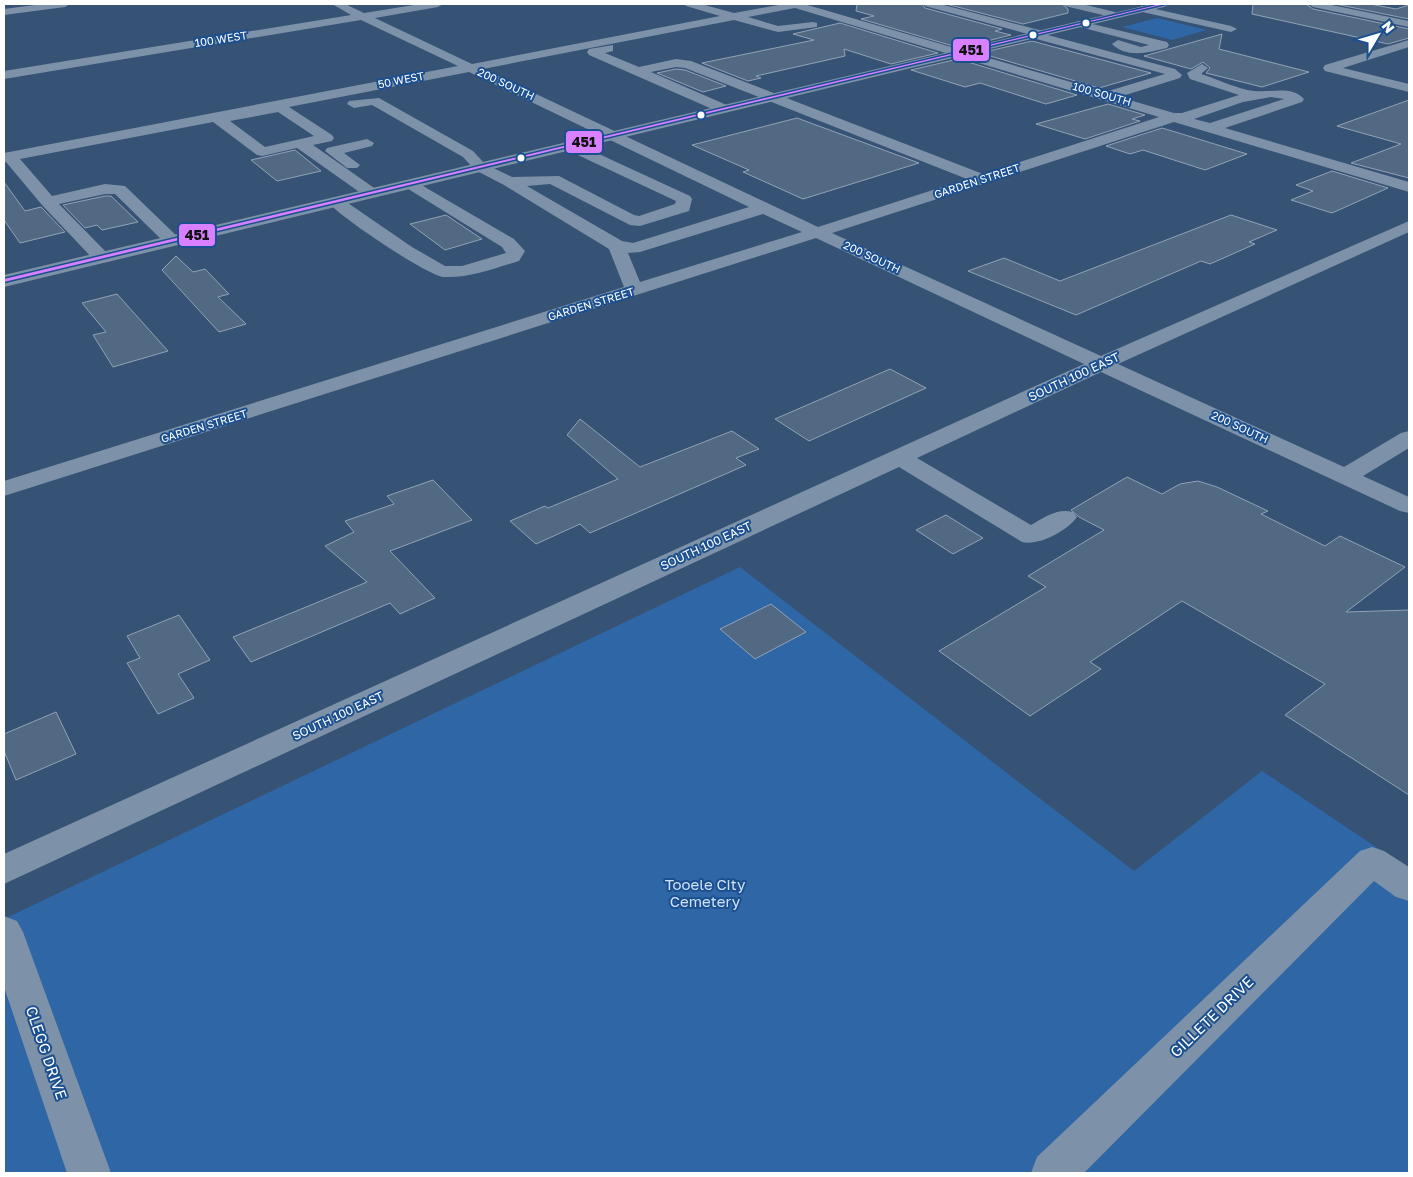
<svg xmlns="http://www.w3.org/2000/svg" width="1413" height="1177" font-family="'Golos Text',sans-serif">
<style>
.green{fill:#2f66a5}
.building{fill:#526984;stroke:#92a2b6}
.lines{fill:none;stroke-linecap:round;stroke-linejoin:round}
.minor{fill:#7d92a8;fill-rule:evenodd}
.highway{fill:#7e92a7;fill-rule:evenodd}
.bus-1-casing{stroke:#1b4f8f;stroke-width:3}
.bus-1{fill:#d880ff;fill-rule:evenodd}
.bus-dot{fill:#fff;stroke:#1b4f8f;stroke-width:2}
.labels{text-anchor:middle;stroke-width:4;stroke-linejoin:round;paint-order:stroke}
.far-street-label{font-size:11px;fill:#fff;stroke:#1b4f8f}
.street-label{font-size:12px;fill:#fff;stroke:#1b4f8f}
.near-park-label{font-size:15px;fill:#cfe3fa;stroke:#1b4f8f}
.near-street-label{font-size:15px;fill:#fff;stroke:#1b4f8f}
.line-badge{stroke:#1b4f8f;stroke-width:2}
.pale-badge-label{font-size:14px;text-anchor:middle;font-weight:bold;fill:#111}
</style>
<rect width="100%" height="100%" fill="#365274"/>
<path class="green" d="M1157 18 1207 30 1172 40 1122 27Z
M740 567 1134 871 1262 771 1409 869V1173H4V919Z"/>
<path class="building" d="M857 4H922L925 8 1002 29 995 31 1011 35 960 48 861 19 874 16 856 11Z
M946 4H1062L1068 9V13L1023 24Z
M1253 4H1306L1313 9 1409 29V38L1388 44 1252 14Z
M1335 4H1370L1396 9 1409 5V19Z
M840 23 938 53 891 64 844 49 845 56 756 76 761 78 748 81 702 63 814 40 793 34Z
M1222 34 1219 49 1309 72 1262 87 1206 73 1210 68 1203 62 1191 69 1144 56Z
M1032 41 1151 73 1099 88 980 53Z
M958 59 1077 95 1046 104 980 83 965 87 911 70Z
M676 69 685 70 726 86 703 92 657 73Z
M1409 100V178L1351 163 1401 144 1337 126Z
M1108 104 1145 115 1132 119 1140 121 1085 139 1036 124Z
M797 118 919 163 803 199 743 172 749 170 692 145Z
M1162 128 1182 134 1247 154 1205 170 1143 150 1130 154 1106 146Z
M295 150 321 171 277 181 251 160Z
M1332 171 1388 188 1332 213 1291 200 1313 191 1296 185Z
M4 182 25 211 41 207 65 232 20 243 4 220Z
M105 196H111L138 222 102 230 97 225 85 228 63 205Z
M446 215 482 239 445 250 410 224Z
M1231 215 1277 230 1249 242 1255 244 1210 264 1201 261 1076 315 968 271 1004 258 1060 281Z
M176 256 193 272 205 269 229 294 218 297 246 324 219 332 162 270Z
M117 294 168 351 113 367 93 335 106 332 82 303Z
M890 369 926 388 809 441 775 419Z
M580 419 640 467 732 431 759 449 736 458 746 465 590 533 580 524 536 544 510 521 545 506 548 508 618 479 567 435Z
M1127 477 1162 494 1180 484 1198 481 1217 487 1268 511 1261 514 1325 546 1340 536 1405 567 1346 612 1409 610V795L1285 715 1325 684 1182 601 1090 662 1101 669 1030 716 939 651 1046 587 1028 576 1104 530 1079 517 1071 510Z
M433 480 472 520 390 551 435 598 400 614 390 603 251 662 233 637 367 582 325 546 354 532 345 521 394 504 387 496Z
M946 515 983 538 953 554 916 530Z
M771 604 806 632 755 659 720 629Z
M179 615 210 660 178 674 194 698 158 714 127 663 140 658 127 636Z
M56 712 76 754 16 780 4 751V734Z"/>
<g class="lines">
<path class="minor" d="M42 4H70L65 7 4 15V9Z
M332 4H345L364 13 420 4H443L438 7 375 18 472 64 720 16 686 6 685 4H701L734 13 784 4H804L1105 92 1165 74 1029 37 1028 34 925 6 924 4H940L1043 31 1044 34 1175 69 1182 75 1180 78 1119 97 1174 113H1182L1239 95 1190 79 1187 73 1202 64 1208 68 1201 74C1217 79 1237 89 1254 91 1270 93 1292 85 1304 99L1302 102 1225 128 1409 182V192L1174 122 832 233 1101 356 1409 221V232L1118 364 1344 467 1401 433 1409 431V448L1363 476 1409 497V513L1400 511 1101 372 917 458 1031 525C1045 517 1057 508 1073 512L1077 517C1067 531 1039 546 1022 542L899 467 4 884V854L1084 364 816 238 4 496V481L624 287 609 249 504 185 475 170 463 157 372 105 354 108 347 104 349 101 379 98 473 151 485 164 512 177 559 176 634 215 639 216 675 204 676 201 565 149 563 146 565 143H575L690 196 692 199 689 211 640 226 630 225 550 184 527 186 622 241 633 243 749 207 469 72 289 107 332 135 334 138 332 141 313 145 377 190 379 193 377 196H365L297 148 262 156 257 155 213 122 20 159 52 196 105 184 125 186 182 241 179 245H167L115 194H105L59 204 108 254 111 258 108 262H96L42 205 6 162H4V153L458 66 361 20 4 79V71L351 15ZM795 8 1159 117 983 174 691 61 676 59 639 67 605 53 613 51V45L589 49 587 52 589 55 719 112H729L731 109 729 106 651 72 676 67 685 68 967 179 818 227 483 69 734 20 778 32 817 27V23L813 22 778 26 748 17ZM1271 97 1284 99 1210 123 1194 119 1243 102ZM278 112 314 136 265 147 230 121ZM763 214 802 232 640 282 628 253 640 252Z
M1064 4H1082L1115 12 1116 14 1111 17 1065 6Z
M1308 4H1327L1409 21V27L1313 7Z
M1142 6 1231 26 1237 29 1231 32 1138 11 1137 9Z
M1080 21 1167 42 1169 45 1167 48C1150 52 1127 59 1112 44L1118 40 1141 47 1149 45 1076 26V22Z
M1409 40V47L1343 68 1409 84V92L1325 71 1323 68 1325 65Z
M367 139 374 143 372 146 344 153 360 165 357 168H347L325 151 327 148Z
M411 179 514 239 525 251 519 261C495 268 470 278 444 277 429 277 337 215 328 202L336 197 342 199 412 247 445 266H462L506 253 502 247 405 187 403 184Z
M1372 847 1384 851 1409 867V901L1396 897 1374 881 1084 1173H1031L1037 1157 1360 851Z
M4 916 17 921 23 932 111 1173H67L4 987Z"/>
<path class="highway" d="M1152 4H1169L1164 7 4 287V275Z"/>
<defs>
<path id="bus-1" d="M1161 4H1165L4 282V279Z"/>
</defs>
<use href="#bus-1" class="bus-1-casing"/>
<use href="#bus-1" class="bus-1"/>
</g>
<g class="bus-dot">
<circle cx="1086" cy="23" r="4.5"/>
<circle cx="1033" cy="35" r="4.5"/>
<circle cx="701" cy="115" r="4.5"/>
<circle cx="521" cy="158" r="4.5"/>
</g>
<g class="labels">
<g class="far-street-label">
<text transform="translate(221 39) rotate(-9)" y="4">100 WEST</text>
<text transform="translate(401 80) rotate(-11)" y="4">50 WEST</text>
<text transform="translate(506 84) rotate(25)" y="4">200 SOUTH</text>
<text transform="translate(1102 94) rotate(16)" y="4">100 SOUTH</text>
<text transform="translate(977 181) rotate(-18)" y="4">GARDEN STREET</text>
<text transform="translate(872 257) rotate(25)" y="4">200 SOUTH</text>
<text transform="translate(591 304) rotate(-17)" y="4">GARDEN STREET</text>
<text transform="translate(204 426) rotate(-17)" y="4">GARDEN STREET</text>
<text transform="translate(1240 427) rotate(25)" y="4">200 SOUTH</text>
</g>
<g class="street-label">
<text transform="translate(1074 377) rotate(-25)" y="4">SOUTH 100 EAST</text>
<text transform="translate(706 546) rotate(-25)" y="4">SOUTH 100 EAST</text>
<text transform="translate(338 716) rotate(-25)" y="4">SOUTH 100 EAST</text>
</g>
<g class="near-park-label">
<text x="705" y="890">Tooele City<tspan x="705" dy="17">Cemetery</tspan></text>
</g>
<g class="near-street-label">
<text transform="translate(1212 1017) rotate(-44)" y="5">GILLETE DRIVE</text>
<text transform="translate(46 1053) rotate(71)" y="5">CLEGG DRIVE</text>
</g>
</g>
<g class="line-badge">
<rect x="952" y="38" width="38" height="24" rx="5" fill="#d880ff"/>
<rect x="565" y="130" width="38" height="24" rx="5" fill="#d880ff"/>
<rect x="178" y="223" width="38" height="24" rx="5" fill="#d880ff"/>
</g>
<g class="pale-badge-label">
<text x="971" y="55">451</text>
<text x="584" y="147">451</text>
<text x="197" y="240">451</text>
</g>
<rect width="1413" height="1177" fill="none" stroke="#ffffff" stroke-width="10"/>
<g transform="translate(1378 35) rotate(52)" stroke="#1b4f8f" stroke-width="4" paint-order="stroke">
<path d="M0-4L9 19L0 12L-9 19Z" fill="#ffffff"/>
<text y="-8" font-size="14" font-weight="bold" text-anchor="middle" fill="#ffffff">N</text>
</g>
</svg>
